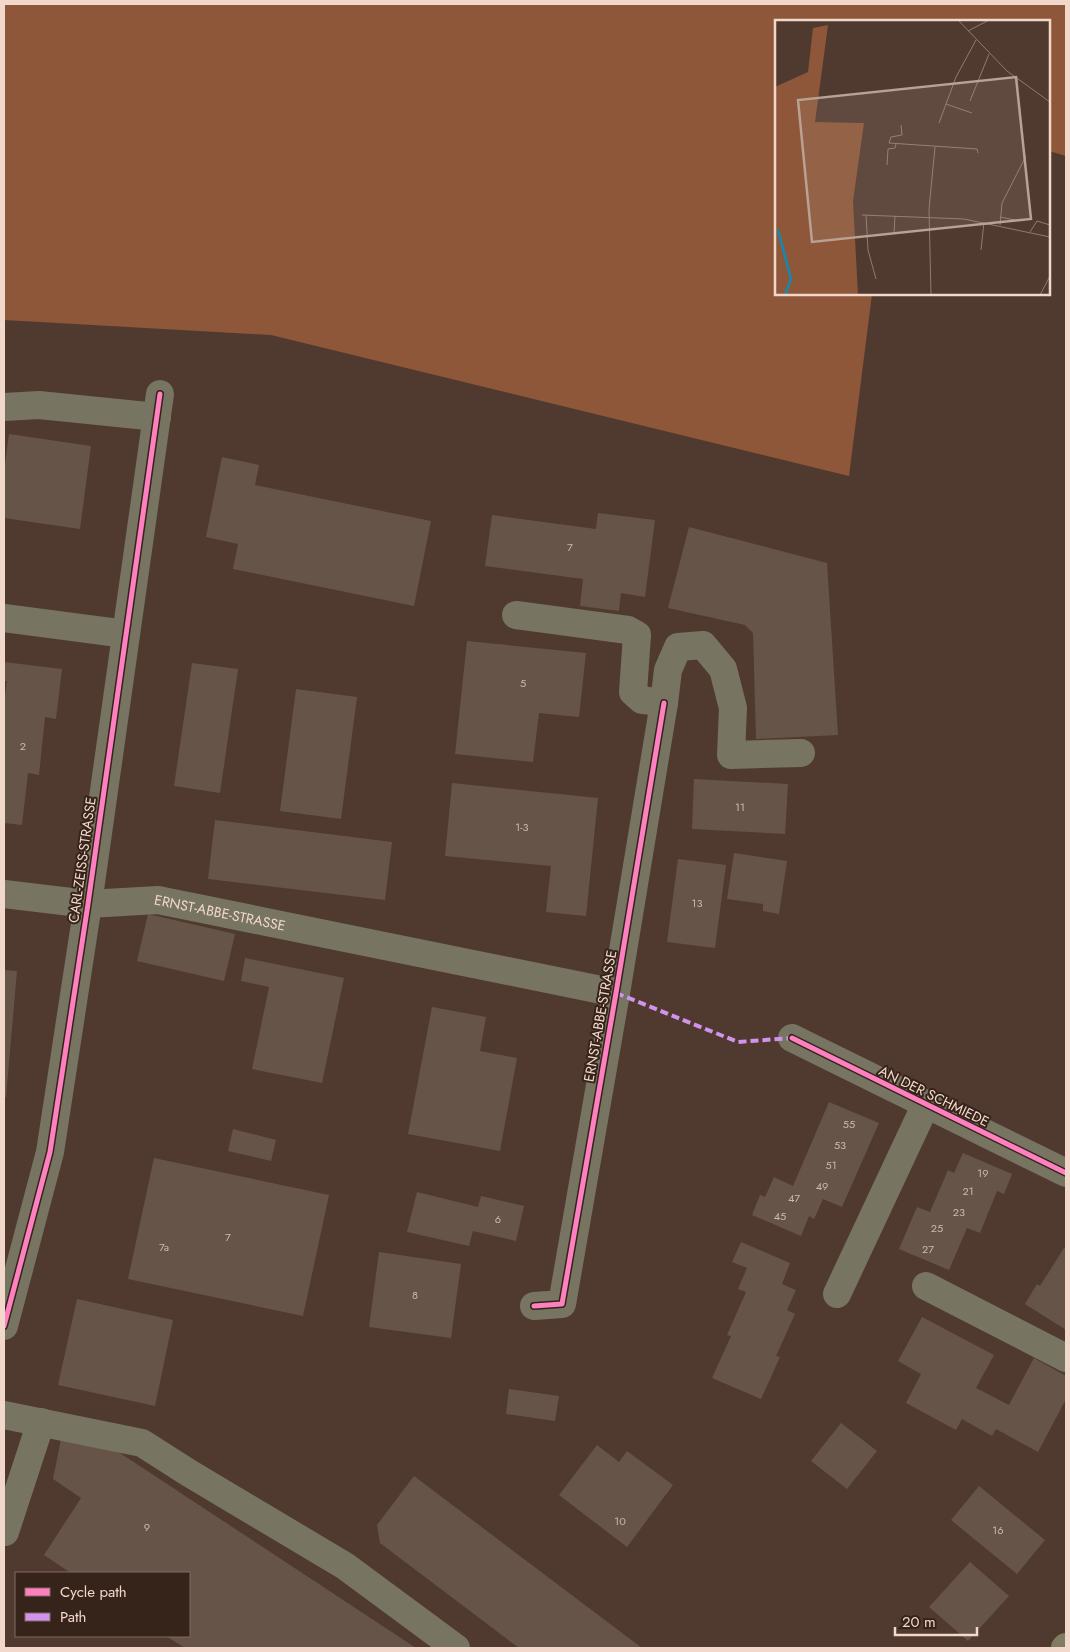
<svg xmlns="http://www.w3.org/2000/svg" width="1070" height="1652" font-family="Jost,sans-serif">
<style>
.green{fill:#8e573a}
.building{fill:#665448}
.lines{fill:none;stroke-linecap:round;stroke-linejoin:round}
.minor{stroke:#777461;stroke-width:28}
.major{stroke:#827b61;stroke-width:28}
.quiet{stroke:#d193ec;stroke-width:4;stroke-dasharray:8 4;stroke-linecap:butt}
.cycleway-casing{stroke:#36231a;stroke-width:8}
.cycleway{stroke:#ff80c0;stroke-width:5}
.labels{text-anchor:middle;stroke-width:4;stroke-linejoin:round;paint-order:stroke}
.number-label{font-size:11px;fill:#cfb7aa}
.street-label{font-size:14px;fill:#f2d8cb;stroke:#36231a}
.inset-river{fill:none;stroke:#1289ad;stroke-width:2.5}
.inset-road{fill:none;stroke:#91796d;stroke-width:1}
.view{fill:#b9a194;fill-opacity:0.15;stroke:#b9a194;stroke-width:2.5}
.inset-edge{fill:none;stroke:#f2d8cb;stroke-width:2.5}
</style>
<rect width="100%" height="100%" fill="#503a2f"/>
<path class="green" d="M4 4H1066V156L1049 151V21H776V294H872L849 476 271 335 4 320Z"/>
<path class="building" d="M9 434 91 446 80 529 4 518V472Z
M222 457 259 465 255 485 431 521 414 606 233 569 238 544 206 537Z
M598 513 655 520 645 597 621 593 619 611 580 606 583 579 485 566 492 515 596 529Z
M689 527 827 563 838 735 756 739 753 633 745 625 668 608Z
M467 641 586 653 579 717 539 713 533 762 455 754Z
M4 662 62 669 56 719 45 717 39 775 28 773 22 825 4 823V695H5L7 681H4Z
M192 663 238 669 220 793 174 786Z
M296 689 357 697 341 819 280 811Z
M694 779 788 784 785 834 692 829Z
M452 783 598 798 586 916 546 912 551 866 445 856Z
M215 820 392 842 385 900 208 879Z
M734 853 787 861 779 914 763 911V904L727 899Z
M678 859 726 865 715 948 667 942Z
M148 914 235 934 224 981 137 961Z
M245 958 344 978 322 1083 252 1069 269 987 241 981Z
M4 970 17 971 6 1097H4Z
M432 1007 486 1017 480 1051 517 1058 500 1151 408 1134Z
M829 1102 879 1123 842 1207 823 1199 814 1219 809 1216 801 1236 752 1215 760 1195 765 1197 774 1177 793 1186Z
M233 1129 276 1140 271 1161 228 1151Z
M963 1153 1012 1174 1004 1194 997 1191 980 1233 967 1228 949 1270 899 1249 917 1207 930 1212 948 1170 954 1173Z
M154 1158 329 1195 303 1316 128 1279Z
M417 1192 478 1207 481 1196 524 1206 516 1241 473 1231 469 1246 407 1232Z
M741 1242 790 1263 782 1284 796 1290 787 1310 795 1314 776 1356 780 1357 761 1399 712 1378 731 1336 727 1335 746 1292 738 1289 747 1268 732 1262Z
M1064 1248 1066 1250V1330L1025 1304 1037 1284 1040 1286Z
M379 1252 461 1264 451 1338 369 1327Z
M77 1299 173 1320 155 1406 58 1385Z
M922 1317 994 1355 976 1388 1009 1405 1034 1358 1066 1376V1399L1038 1452 996 1429 992 1436 962 1419 956 1430 906 1403 921 1374 898 1361Z
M509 1389 559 1396 555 1421 506 1414Z
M841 1423 877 1451 847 1489 811 1461Z
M62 1434 120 1453 416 1648H185L166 1636H189V1573H71L44 1555 81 1498 53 1479Z
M597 1445 619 1462 627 1451 673 1485 627 1547 559 1495Z
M414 1476 642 1648H519L380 1543 377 1525Z
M979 1486 1045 1540 1017 1574 951 1520Z
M970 1562 1009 1596 968 1641 929 1607Z"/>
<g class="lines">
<g class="minor">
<path d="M4 407 39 405 157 417"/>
<path d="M516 615 628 630 637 635 633 692 642 700 664 703"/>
<path d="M4 618 126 634"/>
<path id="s1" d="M4 894 88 904 158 900 616 993"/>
<path d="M792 1038 1066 1173"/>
<path d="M926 1286 1066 1358"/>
<path d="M837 1294 926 1104"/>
<path d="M534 1306 562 1304 616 993 664 703 668 670 678 647 703 645 723 669 733 708 731 755 801 753"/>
<path d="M4 1326 50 1152 88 904 160 394"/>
<path d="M4 1415 142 1443 189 1473 345 1566 456 1648"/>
<path d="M5 1532 41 1422"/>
</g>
<path class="major" d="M1065 1648 1066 1647"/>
<path class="quiet" d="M616 993 738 1042 792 1038"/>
<defs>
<path id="cycleway" d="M792 1038 1066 1173
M534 1306 562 1304 616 993 664 703
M4 1326 50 1152 88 904 160 394"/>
</defs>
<use href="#cycleway" class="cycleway-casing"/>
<use href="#cycleway" class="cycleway"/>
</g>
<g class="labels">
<g class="number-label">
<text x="570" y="551">7</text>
<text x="523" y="687">5</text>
<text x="23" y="750">2</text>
<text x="740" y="811">11</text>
<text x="522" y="831">1-3</text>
<text x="697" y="907">13</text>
<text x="849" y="1128">55</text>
<text x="840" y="1149">53</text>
<text x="831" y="1169">51</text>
<text x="983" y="1177">19</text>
<text x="822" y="1190">49</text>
<text x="968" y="1195">21</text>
<text x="794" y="1202">47</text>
<text x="959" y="1216">23</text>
<text x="780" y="1220">45</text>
<text x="498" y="1223">6</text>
<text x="937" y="1232">25</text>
<text x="228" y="1241">7</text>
<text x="164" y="1251">7a</text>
<text x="928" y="1253">27</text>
<text x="415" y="1299">8</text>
<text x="620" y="1525">10</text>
<text x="147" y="1531">9</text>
<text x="998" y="1534">16</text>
</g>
<g class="street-label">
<text transform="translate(82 860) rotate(-82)" y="5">CARL-ZEISS-STRASSE</text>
<text dy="5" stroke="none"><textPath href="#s1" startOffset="218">ERNST-ABBE-STRASSE</textPath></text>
<text transform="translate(600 1016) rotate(-80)" y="5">ERNST-ABBE-STRASSE</text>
<text transform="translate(934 1096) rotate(26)" y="5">AN DER SCHMIEDE</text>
</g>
</g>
<g transform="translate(775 20)">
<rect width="275" height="275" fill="#503a2f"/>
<path d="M53 5 40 102 89 103 78 181 83 275H0V67L33 52 38 8Z" fill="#8e573a"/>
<path class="inset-river" d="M3 210 16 259 10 275"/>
<path class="inset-road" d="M183 0 232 51 275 82M193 11 214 0M195 81 214 34M171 84 197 93M164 103 181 57 201 20M126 105 127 115 116 117 114 123 202 129 203 133M112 145 113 129 120 128 121 124M87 195 189 199 275 217M91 195 93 230 101 259M225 197 240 200M225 205 227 183 251 136M255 212 262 201 275 205M119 213 120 196M206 230 209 202M156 275 154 189 160 127M265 275 275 256"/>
<path class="view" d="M241 57 256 199 37 222 23 80Z"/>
<rect width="275" height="275" class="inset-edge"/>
</g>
<rect width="1070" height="1652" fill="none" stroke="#f2d8cb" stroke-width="10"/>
<rect x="15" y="1572" width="175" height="65" fill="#36231a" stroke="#816b61"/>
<rect x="25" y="1588" width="25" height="8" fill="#ff80c0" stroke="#816b61"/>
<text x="60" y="1597" font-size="15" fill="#f2d8cb">Cycle path</text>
<rect x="25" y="1613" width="25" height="8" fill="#d193ec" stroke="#816b61"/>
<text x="60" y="1622" font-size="15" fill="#f2d8cb">Path</text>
<path d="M895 1627v8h82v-8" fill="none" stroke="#f2d8cb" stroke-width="2.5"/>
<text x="902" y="1627" font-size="15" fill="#f2d8cb" stroke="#36231a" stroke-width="4" paint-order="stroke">20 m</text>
</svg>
